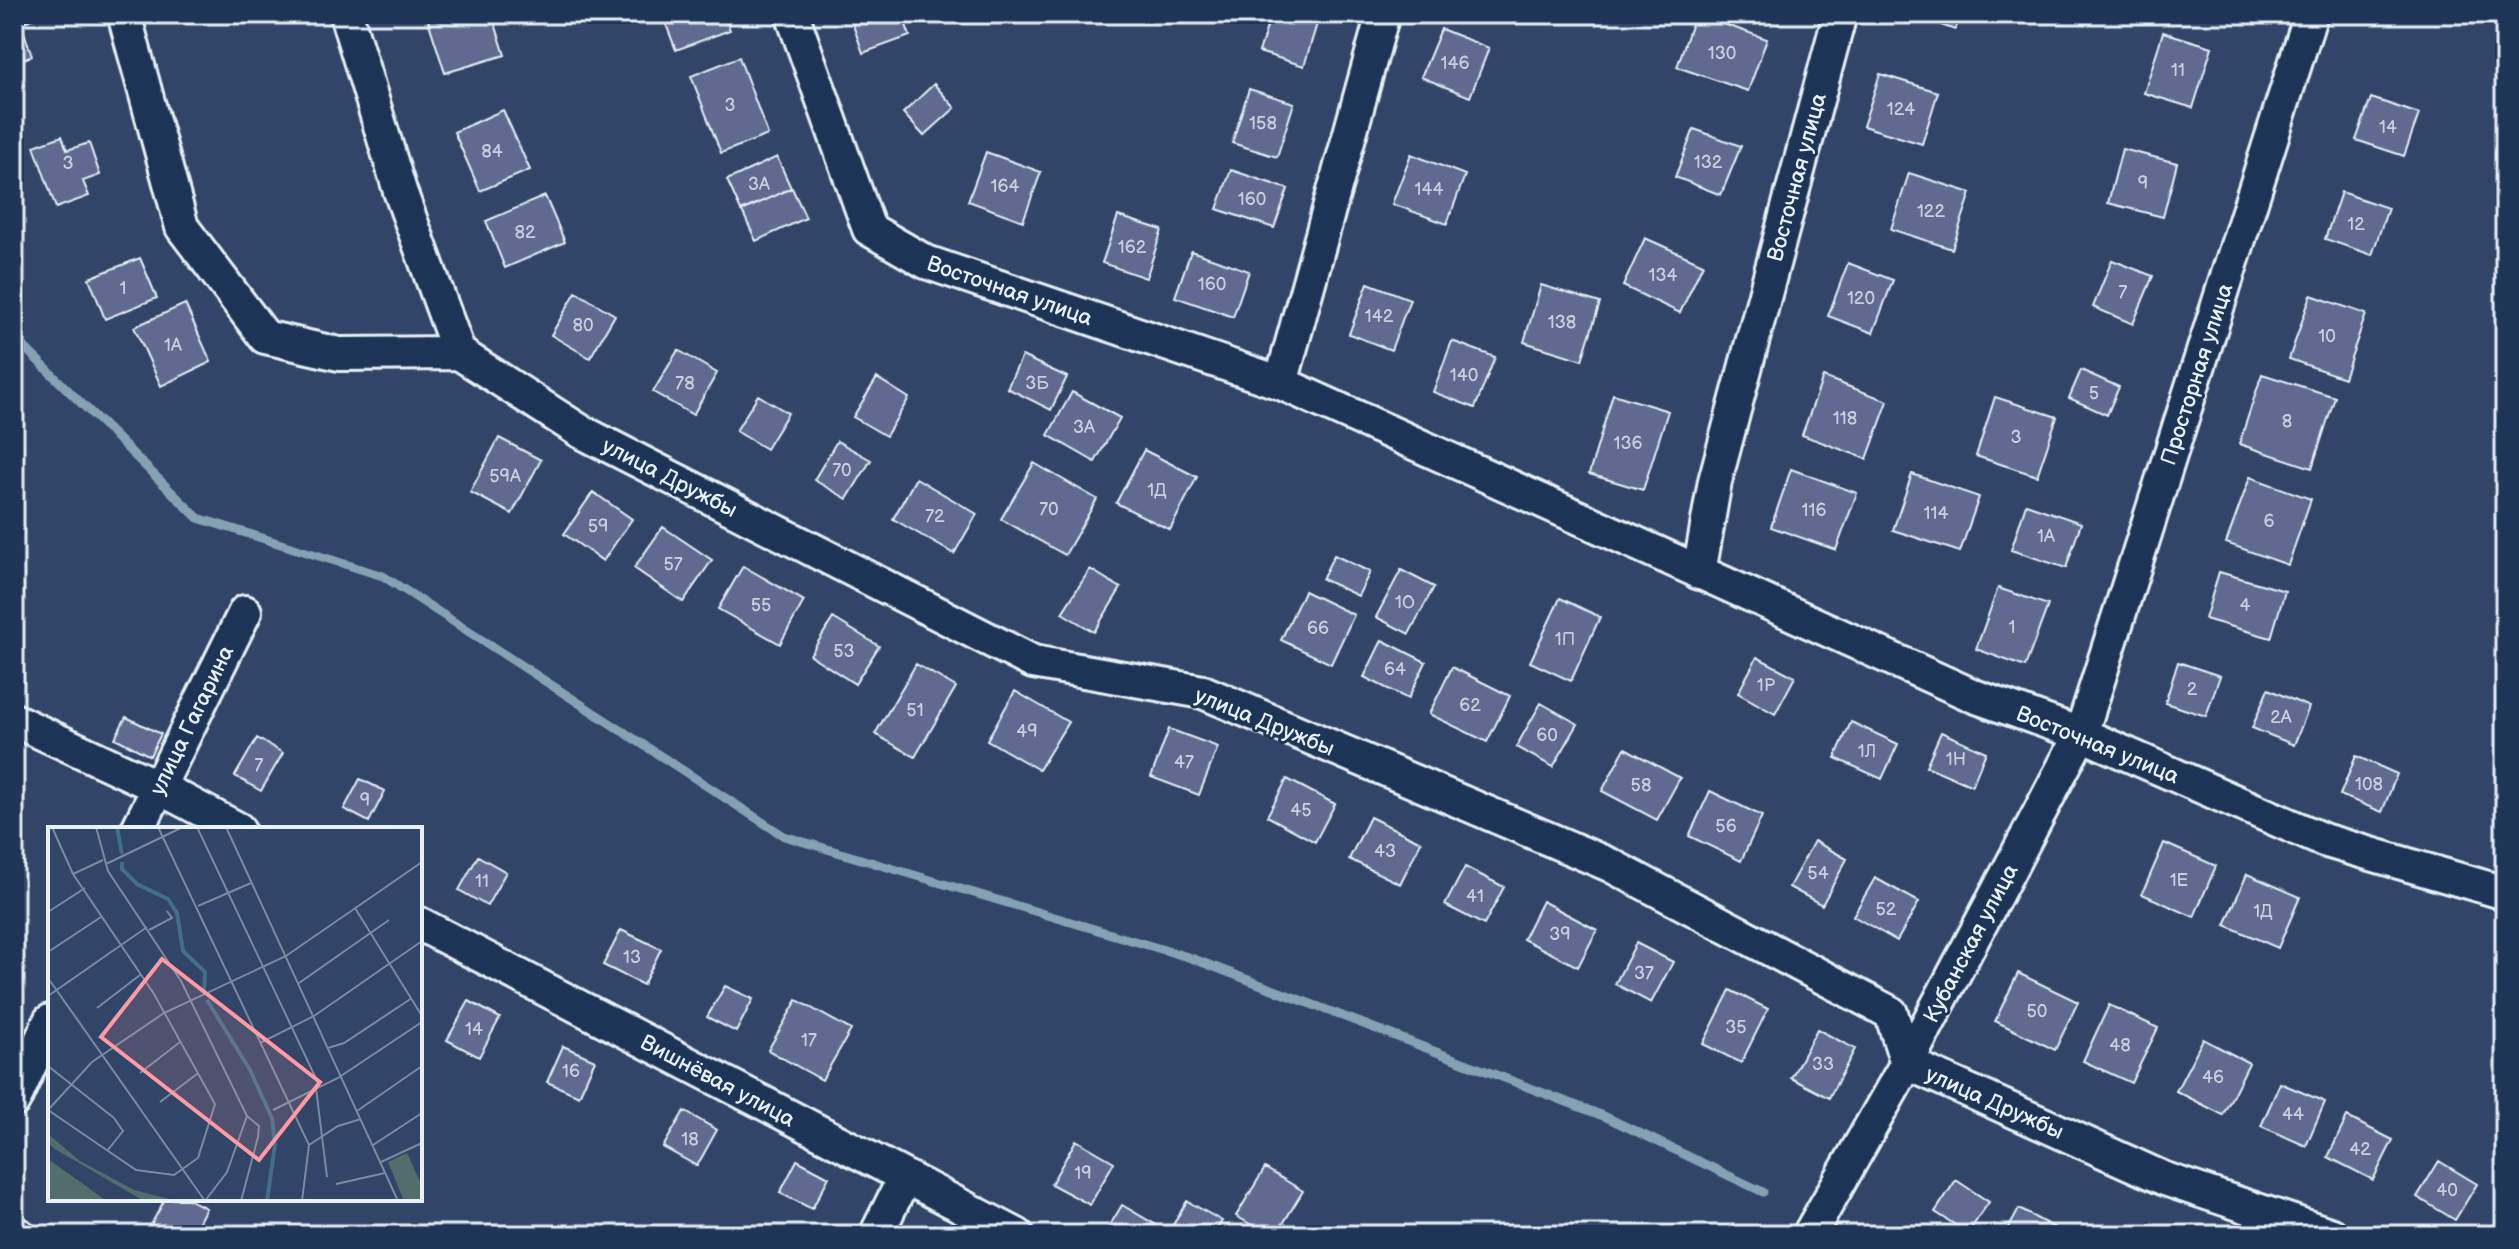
<svg xmlns="http://www.w3.org/2000/svg" width="2519" height="1249" font-family="'Balsamiq Sans',sans-serif">
<style>
.lines{fill:none;stroke-linecap:round;stroke-linejoin:round}
.stream{stroke:#85a2b5;stroke-width:9}
.building{fill:#606a91;stroke:#e8f1f8;stroke-width:2}
.street-casing{stroke:#e8f1f8;stroke-width:38}
.street{stroke:#1d3557;stroke-width:32}
.labels{text-anchor:middle;stroke-width:6;stroke-linejoin:round;paint-order:stroke}
.number-label{font-size:18px;fill:#c6cfde}
.street-label{font-size:22px;fill:#e8f1f8;stroke:#1d3557}
.inset-river{fill:none;stroke:#436e89;stroke-width:4}
.inset-road{fill:none;stroke:#7a8aa2;stroke-width:2}
.view{fill:#ff9aa2;fill-opacity:0.15;stroke:#ff9aa2;stroke-width:4}
.inset-edge{fill:none;stroke:#e8f1f8;stroke-width:4}
</style>
<rect width="100%" height="100%" fill="#314568"/>
<filter id="ink" filterUnits="userSpaceOnUse"><feTurbulence type="fractalNoise" baseFrequency=".0125" numOctaves="2"/><feDisplacementMap in="SourceGraphic" scale="16" xChannelSelector="R" yChannelSelector="G"/><feConvolveMatrix kernelMatrix="1 2 1 2 8 2 1 2 1" color-interpolation-filters="sRGB"/></filter>
<g filter="url(#ink)">
<g class="lines">
<path class="stream" d="M14 337 198 518 383 576 784 836 1191 958 1606 1117 1763 1192"/>
</g>
<path class="building" d="M14 14H37L38 17 21 23 32 56 14 62Z
M426 14H492L505 55 445 73Z
M662 14H724L730 30 676 50Z
M849 14H902L910 36 863 53Z
M1271 14H1320L1304 66 1259 52Z
M1504 14H1531L1528 22Z
M1695 14 1767 39 1748 91 1677 67Z
M1910 14H1960L1955 30Z
M1441 29 1489 48 1470 97 1421 77Z
M2163 32 2212 47 2193 108 2144 93Z
M739 57 768 135 721 153 691 76Z
M1880 74 1938 92 1922 144 1863 126Z
M934 84 955 108 924 136 903 113Z
M1249 89 1294 103 1277 157 1232 143Z
M2371 98 2419 114 2404 156 2356 140Z
M503 110 530 170 480 191 454 132Z
M1694 129 1741 146 1721 195 1675 177Z
M62 136 67 150 89 143 100 175 83 181 89 196 56 208 34 146Z
M2122 149 2177 163 2163 217 2108 203Z
M986 152 1041 172 1023 221 968 201Z
M1411 154 1465 175 1447 224 1392 204Z
M777 157 791 188 741 211 727 180Z
M1231 170 1288 189 1274 228 1217 209Z
M1909 173 1971 193 1952 249 1891 229Z
M792 188 806 218 756 241 742 211Z
M2341 192 2388 208 2372 255 2325 239Z
M545 196 565 242 505 268 486 221Z
M1118 216 1162 230 1146 278 1102 263Z
M1645 238 1703 264 1680 313 1623 286Z
M1191 251 1249 271 1233 317 1175 297Z
M140 258 157 298 105 319 89 278Z
M2112 260 2153 276 2133 324 2093 307Z
M1848 263 1893 280 1873 333 1828 316Z
M1368 283 1410 299 1391 350 1349 334Z
M1541 285 1600 303 1582 360 1524 342Z
M576 292 615 315 590 358 551 335Z
M2311 295 2366 314 2344 378 2289 359Z
M185 304 211 362 161 386 134 327Z
M1452 341 1495 357 1475 408 1433 392Z
M678 350 717 373 693 415 653 392Z
M1022 356 1067 377 1051 410 1007 388Z
M2081 370 2119 387 2107 415 2069 398Z
M2262 374 2335 397 2312 468 2239 444Z
M1823 377 1888 401 1867 459 1802 435Z
M877 378 909 398 886 436 853 417Z
M1072 392 1120 418 1095 462 1048 435Z
M1613 394 1668 411 1643 490 1589 474Z
M758 395 788 413 766 449 736 431Z
M1995 397 2057 417 2037 476 1976 456Z
M499 438 541 460 512 514 470 492Z
M837 441 871 460 847 499 814 480Z
M1144 450 1197 477 1170 530 1116 503Z
M1034 463 1097 499 1065 555 1001 519Z
M1791 469 1857 493 1836 550 1771 527Z
M1912 474 1979 497 1960 552 1893 530Z
M2250 477 2311 499 2288 565 2226 543Z
M916 478 977 514 954 554 893 519Z
M593 492 632 519 603 561 564 534Z
M2026 504 2081 523 2066 568 2011 550Z
M663 527 712 560 683 602 634 568Z
M1334 555 1370 572 1358 596 1322 579Z
M743 566 804 601 780 644 718 609Z
M1090 569 1121 588 1094 632 1062 613Z
M1401 570 1434 587 1409 634 1376 617Z
M2219 572 2285 591 2271 638 2205 619Z
M1998 588 2048 605 2025 667 1976 649Z
M1304 591 1354 615 1331 664 1281 640Z
M1560 598 1600 617 1571 681 1530 662Z
M833 618 879 646 855 684 810 655Z
M1382 640 1426 662 1408 699 1364 677Z
M1757 657 1795 677 1775 714 1738 693Z
M2178 662 2220 676 2206 716 2165 703Z
M916 664 956 687 915 757 875 734Z
M1452 667 1510 696 1487 742 1429 714Z
M2268 689 2309 707 2294 745 2252 728Z
M1015 691 1068 722 1039 770 987 740Z
M1541 703 1578 724 1553 767 1516 747Z
M126 717 161 734 150 756 115 738Z
M1851 722 1898 744 1882 779 1835 758Z
M1169 729 1218 747 1199 795 1151 777Z
M1941 732 1986 752 1972 786 1926 766Z
M257 738 283 753 261 791 235 776Z
M1625 748 1680 778 1657 820 1602 791Z
M2356 756 2397 774 2382 812 2340 795Z
M360 779 385 791 369 822 344 809Z
M1287 779 1335 804 1315 842 1267 816Z
M1710 791 1762 816 1741 861 1689 836Z
M1370 817 1421 842 1400 884 1349 859Z
M1814 841 1847 859 1822 905 1789 887Z
M2164 843 2216 866 2194 917 2142 894Z
M478 856 506 872 487 906 459 890Z
M1465 867 1504 887 1484 925 1445 905Z
M2247 874 2300 897 2278 948 2225 925Z
M1875 878 1919 902 1897 941 1853 916Z
M1542 901 1597 930 1578 967 1523 939Z
M621 930 661 949 643 985 603 965Z
M1636 943 1673 962 1651 1003 1615 984Z
M2018 973 2078 1002 2055 1050 1995 1021Z
M725 986 753 999 736 1032 707 1017Z
M1730 990 1768 1009 1741 1063 1703 1044Z
M797 1000 851 1030 822 1080 768 1050Z
M469 1001 500 1018 479 1057 447 1040Z
M2109 1005 2158 1028 2131 1083 2083 1061Z
M1817 1029 1855 1049 1829 1098 1791 1078Z
M2203 1039 2249 1063 2223 1115 2176 1091Z
M563 1046 595 1060 579 1096 547 1082Z
M2280 1083 2325 1102 2306 1146 2261 1126Z
M684 1111 717 1130 697 1166 663 1147Z
M2347 1117 2393 1140 2373 1180 2328 1157Z
M1076 1140 1114 1162 1090 1205 1051 1184Z
M797 1160 829 1177 812 1209 780 1193Z
M2439 1161 2477 1184 2455 1220 2417 1197Z
M1265 1168 1303 1191 1276 1235H1269L1236 1216Z
M1956 1180 1989 1202 1968 1233 1935 1212Z
M165 1199H188L206 1208 192 1235H153L147 1232Z
M1187 1201 1222 1221 1213 1235H1167Z
M1122 1205 1156 1225 1151 1235H1104Z
M2019 1209 2068 1235H2005Z"/>
<g class="lines">
<defs>
<path id="street" d="M124 14 182 227 265 337 339 354 459 353
M346 14 400 191 459 353 580 431 1033 662 1203 692 1610 865 1891 1013 1907 1063 2165 1179 2332 1235
M792 14 869 229 926 262 1281 383 1974 696 2081 734 2323 840 2505 893
M1281 383 1383 14
M1699 573 1715 481 1840 14
M14 720 158 787 238 829
M138 829 245 612
M420 924 1017 1235
M14 1100 50 1021
M14 1233 19 1235
M876 1235 905 1177
M1809 1235 1907 1063 2081 734 2311 14"/>
</defs>
<use href="#street" class="street-casing"/>
<use href="#street" class="street"/>
</g>
</g>
<g class="labels">
<g class="number-label">
<text x="1722" y="59">130</text>
<text x="1455" y="69">146</text>
<text x="2178" y="76">11</text>
<text x="730" y="111">3</text>
<text x="1901" y="115">124</text>
<text x="1263" y="129">158</text>
<text x="2388" y="133">14</text>
<text x="492" y="157">84</text>
<text x="1708" y="168">132</text>
<text x="68" y="169">3</text>
<text x="2143" y="189">9</text>
<text x="759" y="190">3А</text>
<text x="1005" y="192">164</text>
<text x="1429" y="195">144</text>
<text x="1252" y="205">160</text>
<text x="1931" y="217">122</text>
<text x="2356" y="230">12</text>
<text x="525" y="238">82</text>
<text x="1132" y="253">162</text>
<text x="1663" y="281">134</text>
<text x="1212" y="290">160</text>
<text x="123" y="294">1</text>
<text x="2123" y="298">7</text>
<text x="1861" y="304">120</text>
<text x="1379" y="322">142</text>
<text x="1562" y="328">138</text>
<text x="583" y="331">80</text>
<text x="2327" y="342">10</text>
<text x="173" y="351">1А</text>
<text x="1464" y="381">140</text>
<text x="685" y="389">78</text>
<text x="1037" y="389">3Б</text>
<text x="2094" y="399">5</text>
<text x="1845" y="424">118</text>
<text x="2287" y="427">8</text>
<text x="1084" y="433">3А</text>
<text x="2016" y="443">3</text>
<text x="1628" y="449">136</text>
<text x="842" y="476">70</text>
<text x="505" y="482">59А</text>
<text x="1157" y="496">1Д</text>
<text x="1049" y="515">70</text>
<text x="1814" y="516">116</text>
<text x="1936" y="519">114</text>
<text x="935" y="522">72</text>
<text x="2269" y="527">6</text>
<text x="598" y="532">59</text>
<text x="2046" y="542">1А</text>
<text x="673" y="570">57</text>
<text x="1405" y="608">1О</text>
<text x="761" y="611">55</text>
<text x="2245" y="611">4</text>
<text x="2012" y="633">1</text>
<text x="1318" y="634">66</text>
<text x="1565" y="645">1П</text>
<text x="844" y="657">53</text>
<text x="1395" y="675">64</text>
<text x="1766" y="691">1Р</text>
<text x="2192" y="695">2</text>
<text x="1470" y="711">62</text>
<text x="915" y="716">51</text>
<text x="2281" y="723">2А</text>
<text x="1027" y="737">49</text>
<text x="1547" y="741">60</text>
<text x="1867" y="757">1Л</text>
<text x="1956" y="765">1Н</text>
<text x="1184" y="768">47</text>
<text x="259" y="771">7</text>
<text x="2369" y="790">108</text>
<text x="1641" y="791">58</text>
<text x="365" y="806">9</text>
<text x="1301" y="816">45</text>
<text x="1726" y="832">56</text>
<text x="1385" y="857">43</text>
<text x="1818" y="879">54</text>
<text x="2179" y="886">1Е</text>
<text x="482" y="887">11</text>
<text x="1475" y="902">41</text>
<text x="1886" y="915">52</text>
<text x="2263" y="917">1Д</text>
<text x="1560" y="940">39</text>
<text x="632" y="963">13</text>
<text x="1644" y="979">37</text>
<text x="2037" y="1017">50</text>
<text x="1736" y="1033">35</text>
<text x="474" y="1035">14</text>
<text x="809" y="1046">17</text>
<text x="2120" y="1051">48</text>
<text x="1823" y="1070">33</text>
<text x="571" y="1077">16</text>
<text x="2213" y="1083">46</text>
<text x="2293" y="1120">44</text>
<text x="690" y="1145">18</text>
<text x="2360" y="1155">42</text>
<text x="1083" y="1179">19</text>
<text x="2447" y="1196">40</text>
</g>
<g class="street-label">
<text transform="translate(1796 177) rotate(-75)" y="8">Восточная улица</text>
<text transform="translate(1010 290) rotate(19)" y="8">Восточная улица</text>
<text transform="translate(2196 374) rotate(-72)" y="8">Просторная улица</text>
<text transform="translate(670 477) rotate(27)" y="8">улица Дружбы</text>
<text transform="translate(191 720) rotate(-64)" y="8">улица Гагарина</text>
<text transform="translate(1265 721) rotate(22)" y="8">улица Дружбы</text>
<text transform="translate(2098 744) rotate(22)" y="8">Восточная улица</text>
<text transform="translate(1970 943) rotate(-62)" y="8">Кубанская улица</text>
<text transform="translate(718 1080) rotate(28)" y="8">Вишнёвая улица</text>
<text transform="translate(1995 1102) rotate(24)" y="8">улица Дружбы</text>
</g>
</g>
<g transform="translate(48 827)">
<rect width="374" height="374" fill="#314568"/>
<path d="M0 307 32 334 86 363 129 374H96L7 322 0 316ZM359 326 374 359V374H356L340 335ZM0 332 38 359 58 374H0Z" fill="#526e6c"/>
<path class="inset-river" d="M69 0 74 27M74 35V42L89 57 120 72 129 86 135 124 157 145 156 165M159 173 202 243 224 291 227 318 219 374"/>
<path class="inset-road" d="M48 0 60 44 133 154 199 289 179 345 157 374M110 0 261 318 254 374M149 0 272 260M178 0 350 374M58 37 135 0M25 47 55 33M150 79 203 56M307 81 374 189M0 85 37 61M101 103 124 91 119 84M0 125 53 90M0 151 157 374M251 156 341 93M0 169 99 100M49 181 92 148M212 216 266 189 374 114M280 221 296 216 364 171M0 239 66 291 75 304 59 324M92 246 132 215M268 261 279 350M112 275 149 247M0 283 88 343 126 348 150 331 167 277 106 167 25 47 4 0M0 283 44 235 116 186 238 129 374 35M225 283 290 251 374 195M309 284 374 239M261 318 290 299 313 292M325 318 374 286M333 335 374 316M288 357 337 346M193 374 210 310 211 299 199 289"/>
<path class="view" d="M114 132 272 255 211 333 53 210Z"/>
<rect width="374" height="374" class="inset-edge"/>
</g>
<rect width="2519" height="1249" fill="none" stroke="#1d3557" stroke-width="48"/>
<rect x="24" y="24" width="2471" height="1201" fill="none" stroke="#e8f1f8" stroke-width="3" filter="url(#ink)"/>
</svg>
